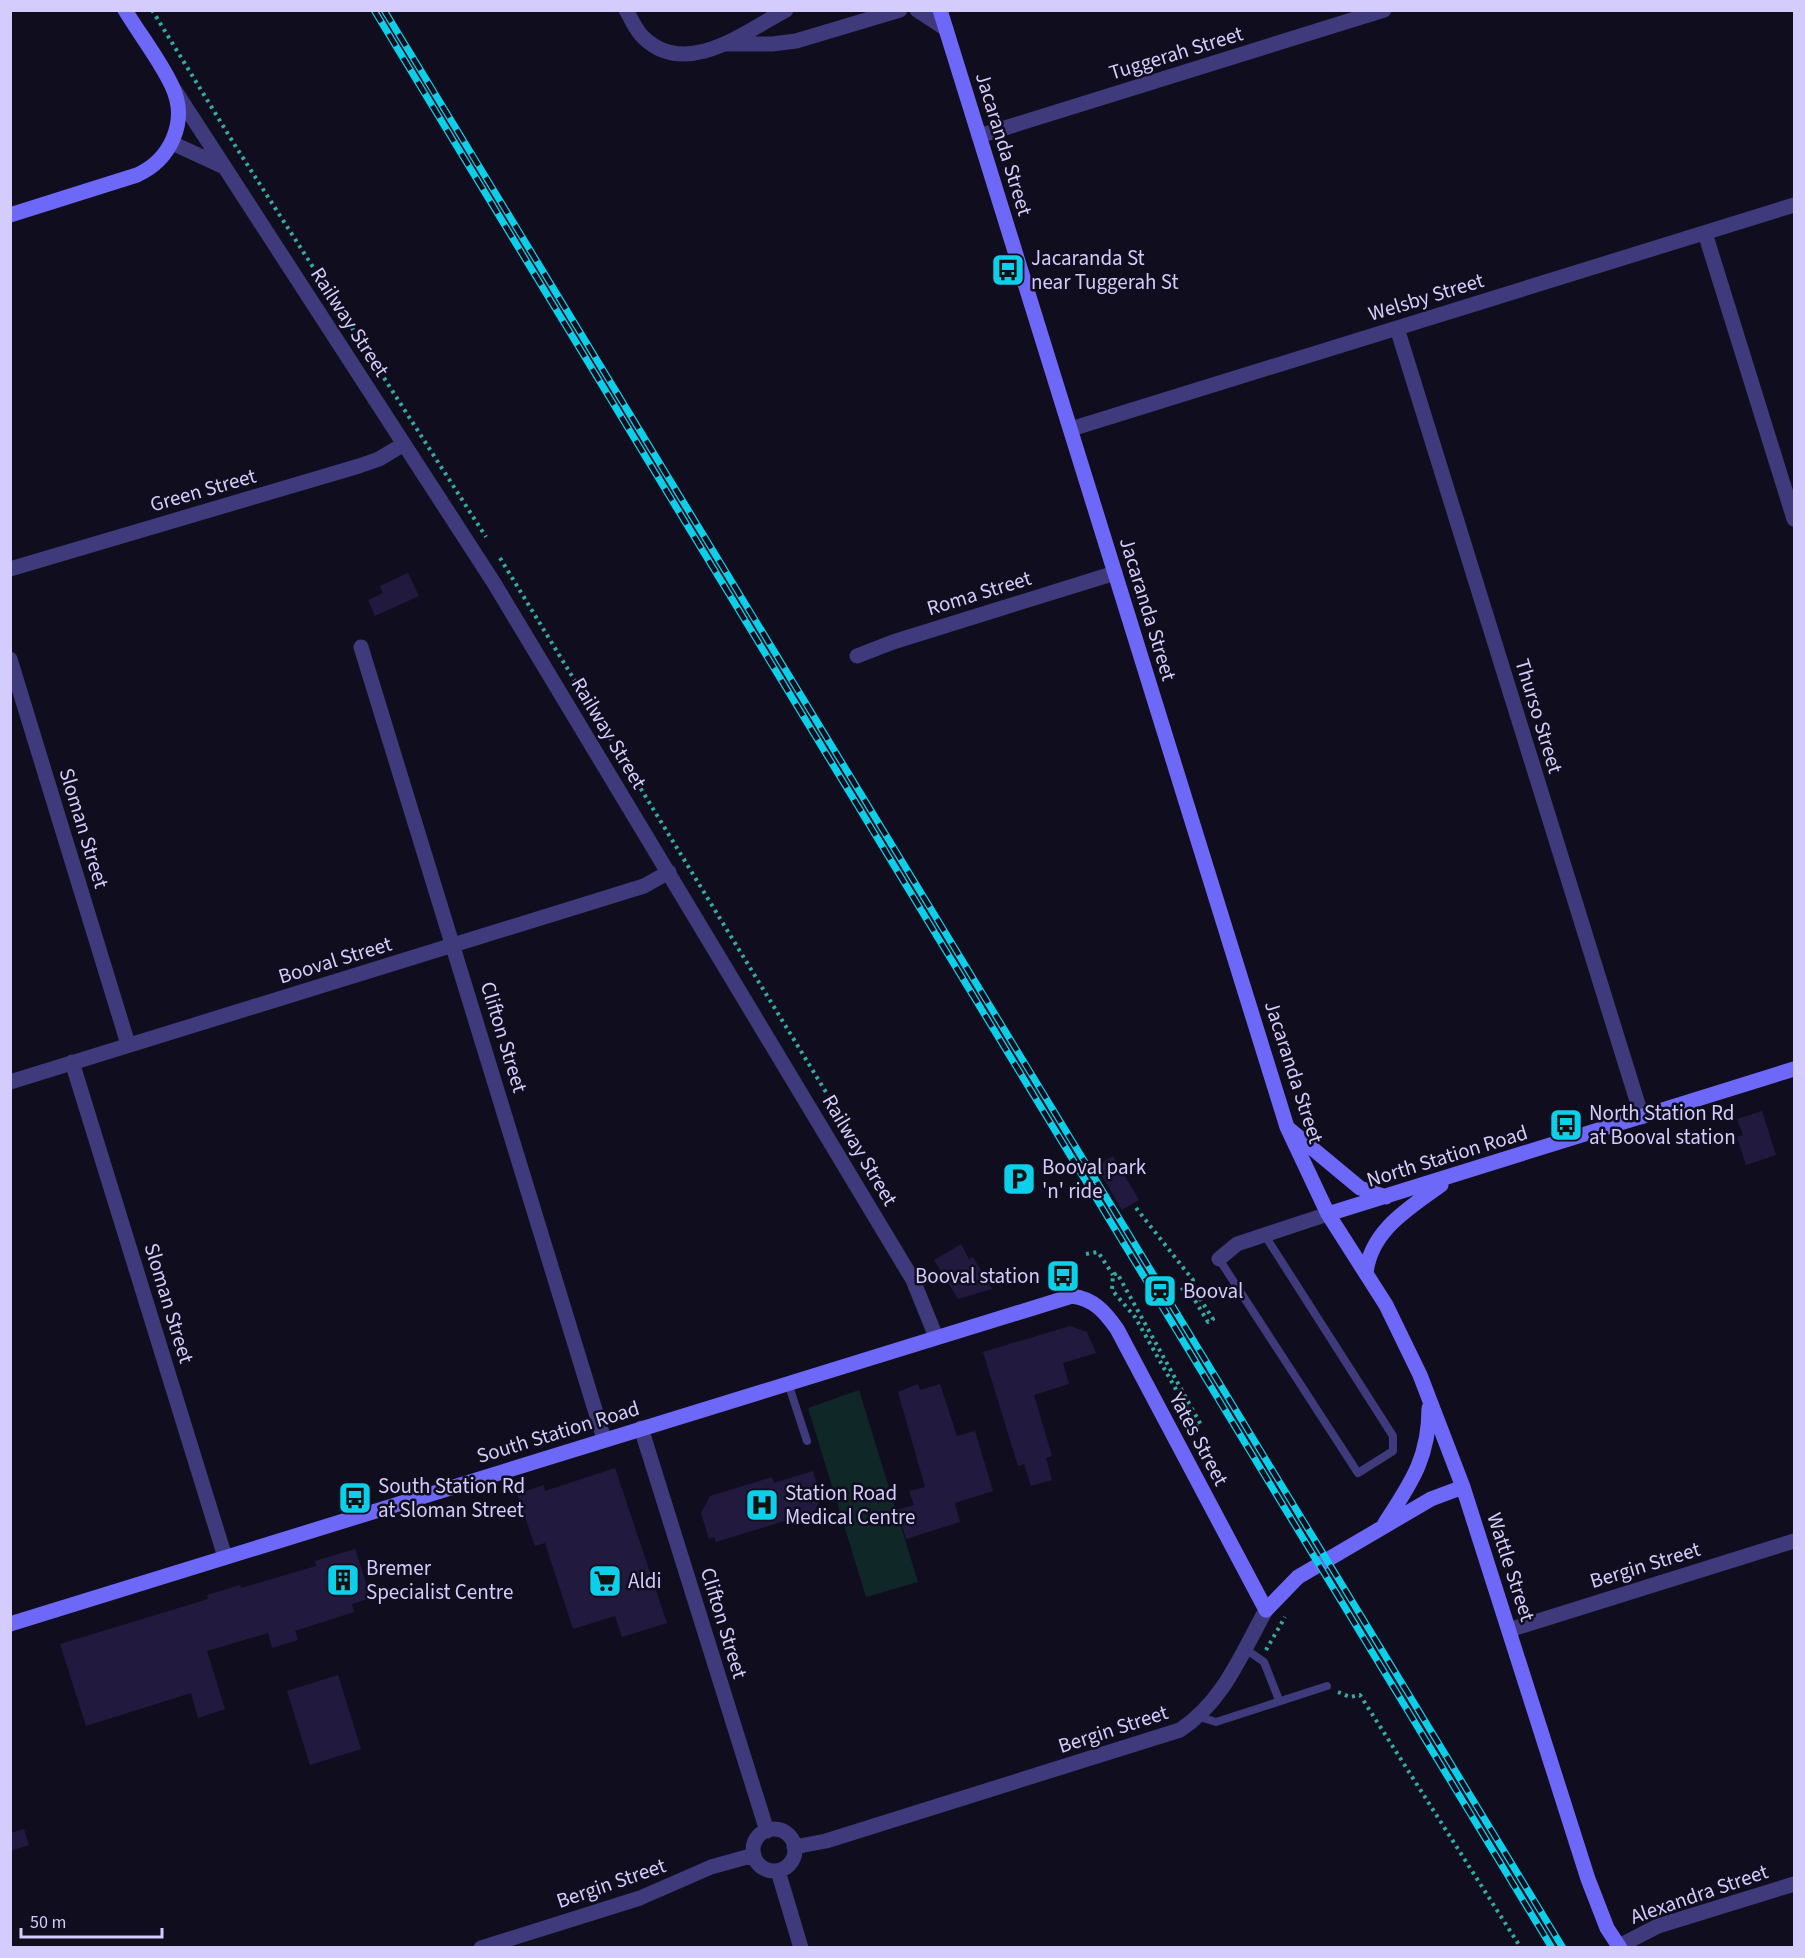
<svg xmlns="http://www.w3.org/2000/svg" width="1805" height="1958" font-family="'Source Sans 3',sans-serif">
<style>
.green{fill:#102727}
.building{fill:#221a3e}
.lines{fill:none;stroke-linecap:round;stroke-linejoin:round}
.path{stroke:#33aaa4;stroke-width:4;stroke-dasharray:3 4.5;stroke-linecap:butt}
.lane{stroke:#3e3a7b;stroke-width:8}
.street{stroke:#3e3a7b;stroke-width:15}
.secondary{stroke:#6e68f8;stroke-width:15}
.rail-casing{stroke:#0ccfe9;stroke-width:7}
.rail{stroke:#100d1e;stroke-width:4.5;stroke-dasharray:14;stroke-linecap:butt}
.labels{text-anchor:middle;stroke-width:5;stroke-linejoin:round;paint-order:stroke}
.street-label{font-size:21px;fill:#d3ccfc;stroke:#100d1e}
.poi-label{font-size:21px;fill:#d3ccfc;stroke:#100d1e;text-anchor:start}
</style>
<rect width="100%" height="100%" fill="#100d1e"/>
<path class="green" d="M859 1390 918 1582 866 1597 808 1408Z"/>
<path class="building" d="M408 573 419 596 375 616 368 600 383 593 380 586Z
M1762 1111 1776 1155 1746 1165 1737 1137 1743 1135 1737 1119Z
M1113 1156 1139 1200 1122 1210 1096 1166Z
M961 1244 969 1259 973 1257 992 1289 958 1299 934 1260Z
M1070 1326 1087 1332 1096 1353 1063 1363 1069 1384 1034 1395 1052 1456 1046 1458 1052 1480 1031 1486 1024 1464 1018 1466 983 1352Z
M918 1384 920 1390 940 1384 957 1436 975 1431 993 1491 955 1503 960 1522 906 1539 897 1510 914 1505 909 1491 925 1487 898 1392Z
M615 1468 667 1623 622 1637 615 1616 573 1629 545 1543 535 1546 517 1494 544 1485 545 1491Z
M813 1471 821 1498 814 1512 716 1542 714 1537 709 1539 701 1513 710 1496 772 1477 774 1483Z
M355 1549 371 1598 352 1604 354 1612 295 1631 298 1640 272 1648 268 1633 207 1651 225 1709 198 1718 191 1693 86 1726 60 1644 208 1599 207 1595 240 1585 241 1588 316 1566 315 1561Z
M338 1675 361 1749 310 1765 287 1691Z
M24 1829 29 1845 10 1851V1833Z"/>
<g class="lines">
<path class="path" d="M152 10 236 147 486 537
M500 558 857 1143
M1136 1208 1193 1280 1192 1286 1213 1319 1208 1322 1188 1289 1183 1291 1182 1287
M1086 1254 1098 1252 1113 1275
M1176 1401 1181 1398 1197 1427 1201 1425 1143 1320 1117 1273 1113 1275 1112 1290 1135 1317 1178 1393 1183 1391
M1266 1650 1285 1617
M1338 1692 1350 1697 1360 1695 1521 1948"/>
<path class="lane" d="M1219 1259 1358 1473 1393 1451V1436L1264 1234
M788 1383 807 1441
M1244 1648 1264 1662 1279 1700
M1200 1717 1216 1722 1327 1686"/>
<path class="street" d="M626 10C632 20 636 31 644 38 687 79 746 31 786 10
M917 10 946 29
M726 44H772L796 41 900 10
M174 89 494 583 913 1280 936 1337
M979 136 1384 10
M172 143 222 166
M1705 233 1794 519
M1397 328 1642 1117
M1071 429 1794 205
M10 569 359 466 379 459 404 444
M361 647 604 1439
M857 656 893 642 1115 573
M10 659 128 1044
M72 1062 225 1557
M10 1082 644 886 669 872
M1219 1259 1237 1244 1328 1214
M641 1428 767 1831
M1509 1630 1794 1541
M753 1850a21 21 0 1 1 42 0a21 21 0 1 1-42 0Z
M794 1847 826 1841 1180 1730C1224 1701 1241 1654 1266 1610
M778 1871 801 1948
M1619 1946 1658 1926 1794 1884
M481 1948 640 1898 711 1867 754 1855"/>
<path class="secondary" d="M940 10 1287 1127 1328 1214 1386 1305 1420 1375 1463 1487 1588 1879 1607 1928 1620 1948
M10 215 137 175C170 160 189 122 172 86 160 60 140 35 125 10
M1289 1129 1360 1188 1386 1197
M1328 1214 1794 1069
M1366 1274C1370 1231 1409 1208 1441 1185
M1385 1523C1411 1483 1429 1458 1429 1408
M10 1624 1072 1296C1094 1299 1105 1312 1117 1329L1266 1610 1298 1577 1431 1499 1463 1487"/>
<defs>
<path id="rail" d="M374 10 1552 1948
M384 10 1563 1948"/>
</defs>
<use href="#rail" class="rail-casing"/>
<use href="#rail" class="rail"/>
</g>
<defs>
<symbol id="bus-square" viewBox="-11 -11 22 22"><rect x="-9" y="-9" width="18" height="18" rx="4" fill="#0ccfe9" stroke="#100d1e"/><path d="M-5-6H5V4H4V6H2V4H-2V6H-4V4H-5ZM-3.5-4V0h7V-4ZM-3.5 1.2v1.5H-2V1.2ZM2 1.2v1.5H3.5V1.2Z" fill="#111"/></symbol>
<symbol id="parking-square" viewBox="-11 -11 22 22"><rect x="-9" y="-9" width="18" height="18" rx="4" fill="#0ccfe9" stroke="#100d1e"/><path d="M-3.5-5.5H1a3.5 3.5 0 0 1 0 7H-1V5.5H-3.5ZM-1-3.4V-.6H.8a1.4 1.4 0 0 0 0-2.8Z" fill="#111"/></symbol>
<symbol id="station-square" viewBox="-11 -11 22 22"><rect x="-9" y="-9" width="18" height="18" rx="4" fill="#0ccfe9" stroke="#100d1e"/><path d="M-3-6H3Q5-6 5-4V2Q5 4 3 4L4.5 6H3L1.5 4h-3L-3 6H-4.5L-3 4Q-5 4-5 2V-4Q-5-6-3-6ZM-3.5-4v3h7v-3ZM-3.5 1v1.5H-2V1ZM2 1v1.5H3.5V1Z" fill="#111"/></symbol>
<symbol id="hospital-square" viewBox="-11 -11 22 22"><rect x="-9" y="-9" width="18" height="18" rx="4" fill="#0ccfe9" stroke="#100d1e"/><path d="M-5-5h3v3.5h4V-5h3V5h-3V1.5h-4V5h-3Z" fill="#111"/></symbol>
<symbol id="building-square" viewBox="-11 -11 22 22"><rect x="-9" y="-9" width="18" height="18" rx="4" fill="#0ccfe9" stroke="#100d1e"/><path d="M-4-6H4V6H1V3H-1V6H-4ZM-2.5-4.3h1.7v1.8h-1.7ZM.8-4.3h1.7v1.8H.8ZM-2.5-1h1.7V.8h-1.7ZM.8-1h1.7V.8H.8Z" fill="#111"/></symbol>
<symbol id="supermarket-square" viewBox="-11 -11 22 22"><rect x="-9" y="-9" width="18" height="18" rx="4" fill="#0ccfe9" stroke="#100d1e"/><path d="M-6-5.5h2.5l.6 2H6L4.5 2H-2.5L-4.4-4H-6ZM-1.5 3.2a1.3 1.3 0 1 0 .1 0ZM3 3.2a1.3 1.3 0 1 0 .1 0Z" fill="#111"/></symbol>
</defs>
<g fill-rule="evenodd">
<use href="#bus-square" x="989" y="251" width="38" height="38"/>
<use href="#bus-square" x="1547" y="1106" width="38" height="38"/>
<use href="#parking-square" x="1000" y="1160" width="38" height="38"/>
<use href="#bus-square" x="1044" y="1257" width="38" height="38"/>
<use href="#station-square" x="1141" y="1272" width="38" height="38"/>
<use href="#bus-square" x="336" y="1479" width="38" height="38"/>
<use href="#hospital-square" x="743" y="1486" width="38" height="38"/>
<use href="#building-square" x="324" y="1561" width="38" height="38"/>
<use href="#supermarket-square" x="586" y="1562" width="38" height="38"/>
</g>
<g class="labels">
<g class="street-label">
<text transform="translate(1176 53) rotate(-17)" y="7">Tuggerah Street</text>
<text transform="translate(1004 144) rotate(73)" y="7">Jacaranda Street</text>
<text transform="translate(1426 297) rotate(-17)" y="7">Welsby Street</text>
<text transform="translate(350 322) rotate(57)" y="7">Railway Street</text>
<text transform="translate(203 490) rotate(-16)" y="7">Green Street</text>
<text transform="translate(979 593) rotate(-17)" y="7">Roma Street</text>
<text transform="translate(1148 609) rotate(73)" y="7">Jacaranda Street</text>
<text transform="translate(1539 716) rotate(73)" y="7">Thurso Street</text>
<text transform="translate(609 733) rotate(59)" y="7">Railway Street</text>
<text transform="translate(84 828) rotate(73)" y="7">Sloman Street</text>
<text transform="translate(335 960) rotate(-17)" y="7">Booval Street</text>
<text transform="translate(504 1037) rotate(73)" y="7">Clifton Street</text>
<text transform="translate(1294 1072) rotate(72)" y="7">Jacaranda Street</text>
<text transform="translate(860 1150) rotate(59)" y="7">Railway Street</text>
<text transform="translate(1447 1156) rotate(-17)" y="7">North Station Road</text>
<text transform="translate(169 1303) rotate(73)" y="7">Sloman Street</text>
<text transform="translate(558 1432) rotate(-17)" y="7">South Station Road</text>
<text transform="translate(1199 1439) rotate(62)" y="7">Yates Street</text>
<text transform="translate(1645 1565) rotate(-17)" y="7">Bergin Street</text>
<text transform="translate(1511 1567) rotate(72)" y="7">Wattle Street</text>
<text transform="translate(724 1623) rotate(73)" y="7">Clifton Street</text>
<text transform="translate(1113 1729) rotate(-18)" y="7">Bergin Street</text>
<text transform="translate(611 1883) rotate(-19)" y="7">Bergin Street</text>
<text transform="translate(1699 1894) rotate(-19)" y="7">Alexandra Street</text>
</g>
<g class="poi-label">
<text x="1031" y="265">Jacaranda St<tspan x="1031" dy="24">near Tuggerah St</tspan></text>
<text x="1589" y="1120">North Station Rd<tspan x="1589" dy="24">at Booval station</tspan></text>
<text x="1042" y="1174">Booval park<tspan x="1042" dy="24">'n' ride</tspan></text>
<text x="1040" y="1283" text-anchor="end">Booval station</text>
<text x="1183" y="1298">Booval</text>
<text x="378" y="1493">South Station Rd<tspan x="378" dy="24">at Sloman Street</tspan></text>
<text x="785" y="1500">Station Road<tspan x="785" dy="24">Medical Centre</tspan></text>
<text x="366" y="1575">Bremer<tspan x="366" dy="24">Specialist Centre</tspan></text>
<text x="628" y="1588">Aldi</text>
</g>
</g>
<rect width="1805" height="1958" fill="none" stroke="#d3ccfc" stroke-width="24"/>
<path d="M21 1928v9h141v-9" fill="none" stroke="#d3ccfc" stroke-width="3"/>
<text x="30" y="1928" font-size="18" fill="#d3ccfc" stroke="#100d1e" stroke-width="4.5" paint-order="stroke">50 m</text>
</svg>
